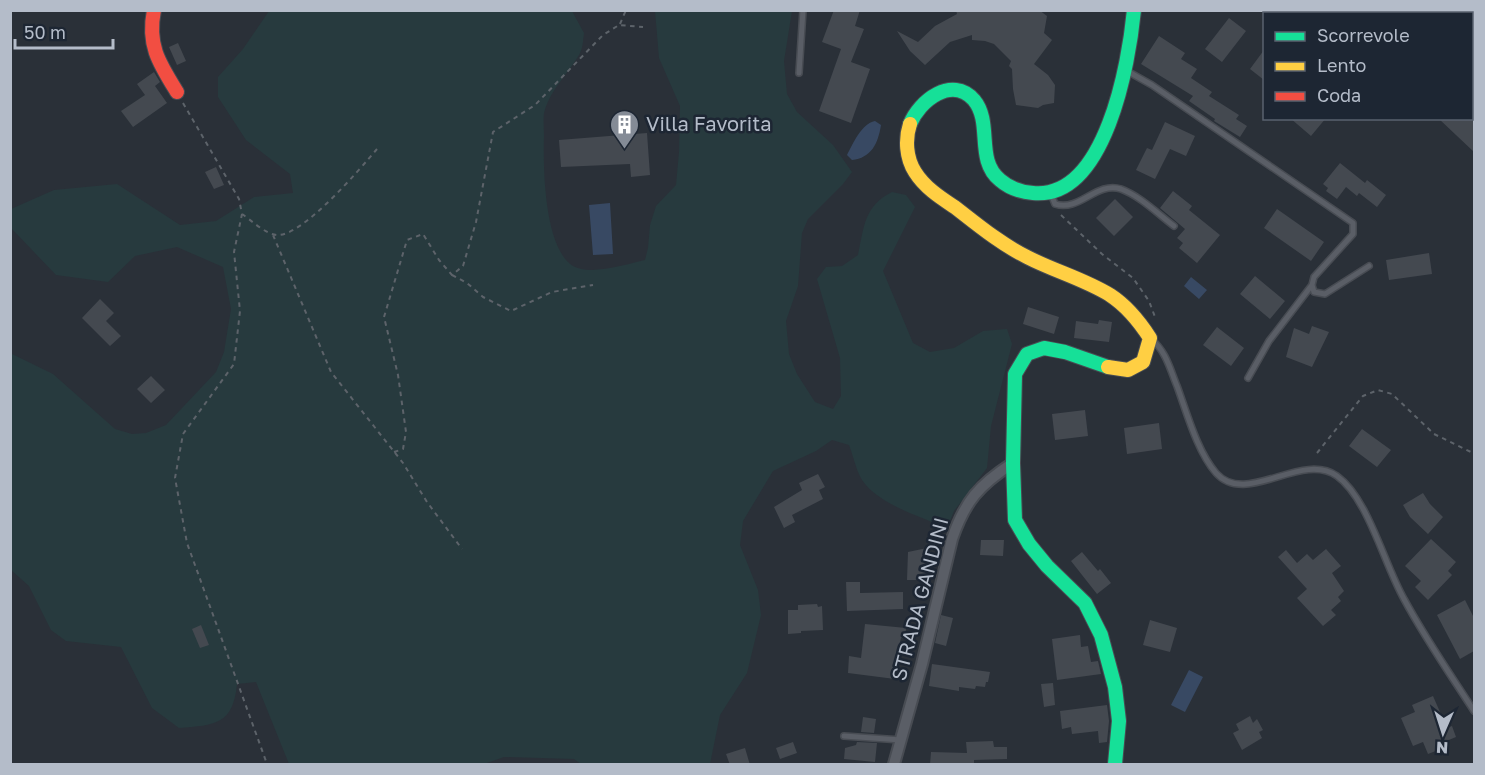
<svg xmlns="http://www.w3.org/2000/svg" width="1485" height="775" font-family="'Golos Text',sans-serif">
<style>
.green{fill:#273a3e}
.water{fill:#384963}
.building{fill:#444950}
.lines{fill:none;stroke-linecap:round;stroke-linejoin:round}
.lane-casing{stroke:#484c53;stroke-width:8}
.street-casing{stroke:#484c53;stroke-width:14}
.fast-casing{stroke:#484c53;stroke-width:16}
.slow-casing{stroke:#484c53;stroke-width:16}
.jam-casing{stroke:#484c53;stroke-width:16}
.path{stroke:#5d636a;stroke-width:2;stroke-dasharray:4.5 4.5;stroke-linecap:butt}
.lane{stroke:#5a5e66;stroke-width:5}
.street{stroke:#5a5e66;stroke-width:10}
.fast{stroke:#16e098;stroke-width:14}
.slow{stroke:#ffcf43;stroke-width:14}
.jam{stroke:#f24e42;stroke-width:14}
.labels{text-anchor:middle;stroke-width:5;stroke-linejoin:round;paint-order:stroke}
.poi-label{font-size:20px;fill:#b4bcc9;stroke:#1d2633;text-anchor:start}
.street-label{font-size:20px;fill:#b4bcc9;stroke:#1d2633}
</style>
<rect width="100%" height="100%" fill="#2a3038"/>
<path class="green" d="M277 10 572 11 584 33C583 40 583 49 579 55 567 75 550 90 544 113 543 120 544 129 544 136 543 167 544 248 573 266 590 276 627 264 645 260L648 248 650 225 656 206 676 185 679 152 680 106 659 58 655 11H792L784 61 787 94 797 112 833 145 852 172 843 184 808 219 802 233 798 286 786 321 789 354 797 374 815 402 833 409 841 396 840 358 817 279 826 267 842 266 858 255C864 227 864 206 892 192L906 195 915 207 883 271 913 343 930 352 954 348 983 331 1007 329 1012 344 991 426 987 468 954 511 947 528C921 517 878 504 862 480 856 470 853 455 849 445L832 440 816 451 773 471 743 521 740 545 758 590 761 615 747 673 720 715 710 764H581L574 759 504 757 484 764H289L256 682 237 684C233 725 215 725 179 728L152 708 121 647 66 641 51 630 29 586 11 570 10 353 53 374 115 429 132 434 146 433 166 425 216 372 224 352 231 309 223 267 177 247 135 256 108 282 56 275 11 228V209L54 190 117 184 180 225 216 221 254 197 293 193 290 174 246 140 218 97V77L243 49 269 11Z"/>
<path class="water" d="M875 121 881 125C878 144 871 158 852 160L847 155C853 144 861 124 875 121Z
M610 203 613 254 593 255 589 205Z
M1191 277 1207 290 1199 299 1184 286Z
M1189 670 1203 677 1185 712 1171 705Z"/>
<path class="building" d="M834 10H860L855 26 864 29 851 62 870 69 851 123 819 111 841 49 822 42Z
M956 10H1039L1047 16 1044 33 1052 40 1034 64 1048 75 1055 85 1054 103 1043 105 1038 108 1016 105 1013 89 1012 69 1009 66 1011 61 994 44 985 41 972 40V35L950 42 925 65 910 51 897 31 918 42 935 26 957 14Z
M1229 18 1246 31 1222 62 1205 49Z
M1159 36 1185 53 1181 59 1197 69 1191 78 1212 92 1209 96 1239 115 1236 119 1247 126 1240 137 1214 121 1215 119 1189 101 1193 96 1141 64Z
M178 43 186 61 177 65 169 47Z
M1264 50V80L1250 69Z
M154 72 160 82 155 86 167 103 133 127 121 111 145 95 137 84Z
M1290 118H1326L1311 136Z
M1438 118H1471L1474 122V152Z
M1165 122 1195 136 1186 156 1170 149 1155 179 1136 170 1147 148 1152 150Z
M647 133 650 175 631 177 630 164 561 167 559 140Z
M1340 163 1365 183 1367 180 1386 195 1377 207 1359 193 1357 196 1346 187 1337 199 1326 191 1328 188 1323 184Z
M216 167 224 185 214 189 205 172Z
M1173 191 1192 206 1189 210 1220 235 1197 263 1179 248 1183 243 1177 238 1185 229 1160 208Z
M1115 199 1133 217 1114 236 1096 218Z
M1277 209 1324 242 1311 261 1264 228Z
M1429 253 1432 274 1389 280 1386 260Z
M1255 276 1285 301 1270 319 1240 294Z
M100 299 114 313 106 321 121 336 110 346 82 318Z
M1028 307 1059 317 1054 334 1023 324Z
M1099 320 1112 322 1109 342 1074 338 1076 321 1098 324Z
M1312 326 1329 332 1312 367 1286 357 1294 328 1309 334Z
M1217 327 1244 348 1231 366 1203 345Z
M151 376 165 390 151 403 137 389Z
M1085 410 1088 436 1055 440 1052 414Z
M1159 423 1162 449 1127 454 1124 428Z
M1362 429 1391 450 1377 467 1349 446Z
M818 474 825 487 819 490 823 499 792 515 795 522 784 528 774 507 802 490 799 483Z
M1423 493 1430 504 1443 517 1428 534 1410 517 1403 505Z
M1431 539 1456 562 1448 571 1452 575 1428 600 1415 587 1421 581 1405 566Z
M981 540H1004L1003 556 980 555Z
M927 548 926 580H907L908 552Z
M1326 549 1341 566 1332 573 1344 591 1338 597 1341 601 1331 610 1336 615 1323 626 1297 598 1307 589 1278 557 1286 550 1297 563 1307 554 1313 560Z
M1082 552 1098 571 1100 569 1111 583 1097 594 1071 561Z
M846 582H860V593L903 592V609L847 611Z
M1465 600 1474 618V651L1460 659 1437 615Z
M817 604 818 607 822 606 823 630 801 631V633L788 634V610H798V605Z
M941 615 953 618 946 646 935 643Z
M1150 620 1177 628 1170 652 1143 645Z
M865 624 906 628 905 639 901 638 899 646 895 679 848 673 849 656 861 658Z
M201 625 209 645 200 648 192 629Z
M1080 635 1081 647 1088 646 1091 662 1098 661 1101 674 1057 680 1052 639Z
M932 664 990 672 988 682H986L985 687 976 686 975 689 959 687V691L929 686Z
M1053 683 1055 705 1044 707 1041 684Z
M1433 696 1447 728 1452 726 1456 737 1444 742 1446 747 1428 754 1423 742 1413 746 1401 718 1415 712 1412 705Z
M1107 705 1109 721 1107 742 1099 743 1098 731 1072 734 1071 727 1062 729 1060 711Z
M1250 716 1253 723 1257 719 1263 730 1259 732 1262 738 1242 750 1233 733 1239 730 1236 724Z
M863 717 876 719 874 733 861 732Z
M993 741 994 747H1007V759L974 760V765H930L931 752 967 753 966 742Z
M793 742 797 753 780 759 776 748Z
M857 742 877 743 875 762 844 759 845 748 856 745Z
M745 748 750 765H730L726 754Z"/>
<g class="lines">
<defs>
<path id="lane" d="M1282 10 1286 14
M1127 71 1152 85 1353 223V234L1314 277 1312 285 1314 292 1325 294 1369 266
M799 73 803 10
M1051 194 1055 204C1080 212 1096 181 1121 189 1140 196 1158 214 1174 226
M1151 339C1166 351 1170 369 1177 386 1187 413 1197 451 1216 473 1246 507 1301 451 1337 476 1368 498 1384 564 1404 599 1425 638 1450 674 1474 711
M1248 378 1269 341 1312 285
M844 736 901 740"/>
<path id="street" d="M894 764 922 664 952 539C965 501 979 485 1013 463"/>
<path id="fast" d="M910 124C919 101 952 75 974 100 993 123 975 160 1000 180 1009 188 1021 192 1033 193 1106 200 1129 62 1134 10
M1108 367 1065 352 1044 348 1027 354 1015 374 1013 463 1015 520 1029 544 1047 566 1085 603 1101 635 1115 687 1119 721 1115 764"/>
<path id="slow" d="M910 124C905 139 906 158 915 172 925 188 941 198 956 208 979 226 1001 244 1027 257 1054 271 1084 279 1110 295 1127 306 1139 321 1150 338L1143 362 1128 370 1108 367"/>
<path id="jam" d="M154 10C147 45 159 63 177 92"/>
</defs>
<use href="#lane" class="lane-casing"/>
<use href="#street" class="street-casing"/>
<use href="#fast" class="fast-casing"/>
<use href="#slow" class="slow-casing"/>
<use href="#jam" class="jam-casing"/>
<path class="path" d="M1302 10 1305 14
M620 24 626 10
M183 103 239 199 242 214 234 252 240 311 234 364 183 434 175 478 187 543 267 764
M242 214C251 220 265 234 277 235 302 237 360 169 377 149
M1061 215 1102 254 1133 278 1149 301 1155 317
M273 235 331 372 403 463 427 502 462 549
M452 275 467 283 483 297 511 311 552 292 593 285
M394 452 403 449 406 432 398 375 384 317 407 240 423 234 439 260 452 275 463 266 476 222 493 132 535 105 603 35 619 25 643 27
M1317 453 1363 396 1378 390 1392 394 1434 434 1473 453"/>
<use href="#lane" class="lane"/>
<use href="#street" class="street"/>
<use href="#fast" class="fast"/>
<use href="#slow" class="slow"/>
<use href="#jam" class="jam"/>
</g>
<defs>
<symbol id="building-pin" viewBox="-11 -11 22 30"><path d="M0 17L-7.5 6A9.5 9.5 0 1 1 7.5 6Z" fill="#848b96" stroke="#1d2633"/><path d="M-4-6H4V6H1V3H-1V6H-4ZM-2.5-4.3h1.7v1.8h-1.7ZM.8-4.3h1.7v1.8H.8ZM-2.5-1h1.7V.8h-1.7ZM.8-1h1.7V.8H.8Z" fill="#fff"/></symbol>
</defs>
<g fill-rule="evenodd">
<use href="#building-pin" x="608" y="108" width="33" height="45"/>
</g>
<g class="labels">
<g class="poi-label">
<text x="646" y="131">Villa Favorita</text>
</g>
<g class="street-label">
<text transform="translate(920 599) rotate(-75)" y="7">STRADA GANDINI</text>
</g>
</g>
<rect width="1485" height="775" fill="none" stroke="#b4bcc9" stroke-width="24"/>
<rect x="1263" y="12" width="210" height="108" fill="#1d2633" stroke="#59626f" stroke-width="1.5"/>
<rect x="1275" y="32" width="30" height="9" fill="#16e098" stroke="#59626f" stroke-width="1.5"/>
<text x="1317" y="42" font-size="18" fill="#b4bcc9">Scorrevole</text>
<rect x="1275" y="62" width="30" height="9" fill="#ffcf43" stroke="#59626f" stroke-width="1.5"/>
<text x="1317" y="72" font-size="18" fill="#b4bcc9">Lento</text>
<rect x="1275" y="92" width="30" height="9" fill="#f24e42" stroke="#59626f" stroke-width="1.5"/>
<text x="1317" y="102" font-size="18" fill="#b4bcc9">Coda</text>
<g transform="translate(1443 733) rotate(183)" stroke="#1d2633" stroke-width="4.5" paint-order="stroke">
<path d="M0-4.5L10 22L0 15L-10 22Z" fill="#b4bcc9"/>
<text y="-9" font-size="16" font-weight="bold" text-anchor="middle" fill="#b4bcc9">N</text>
</g>
<path d="M15 39v9h98v-9" fill="none" stroke="#b4bcc9" stroke-width="3"/>
<text x="24" y="39" font-size="18" fill="#b4bcc9" stroke="#1d2633" stroke-width="4.5" paint-order="stroke">50 m</text>
</svg>
